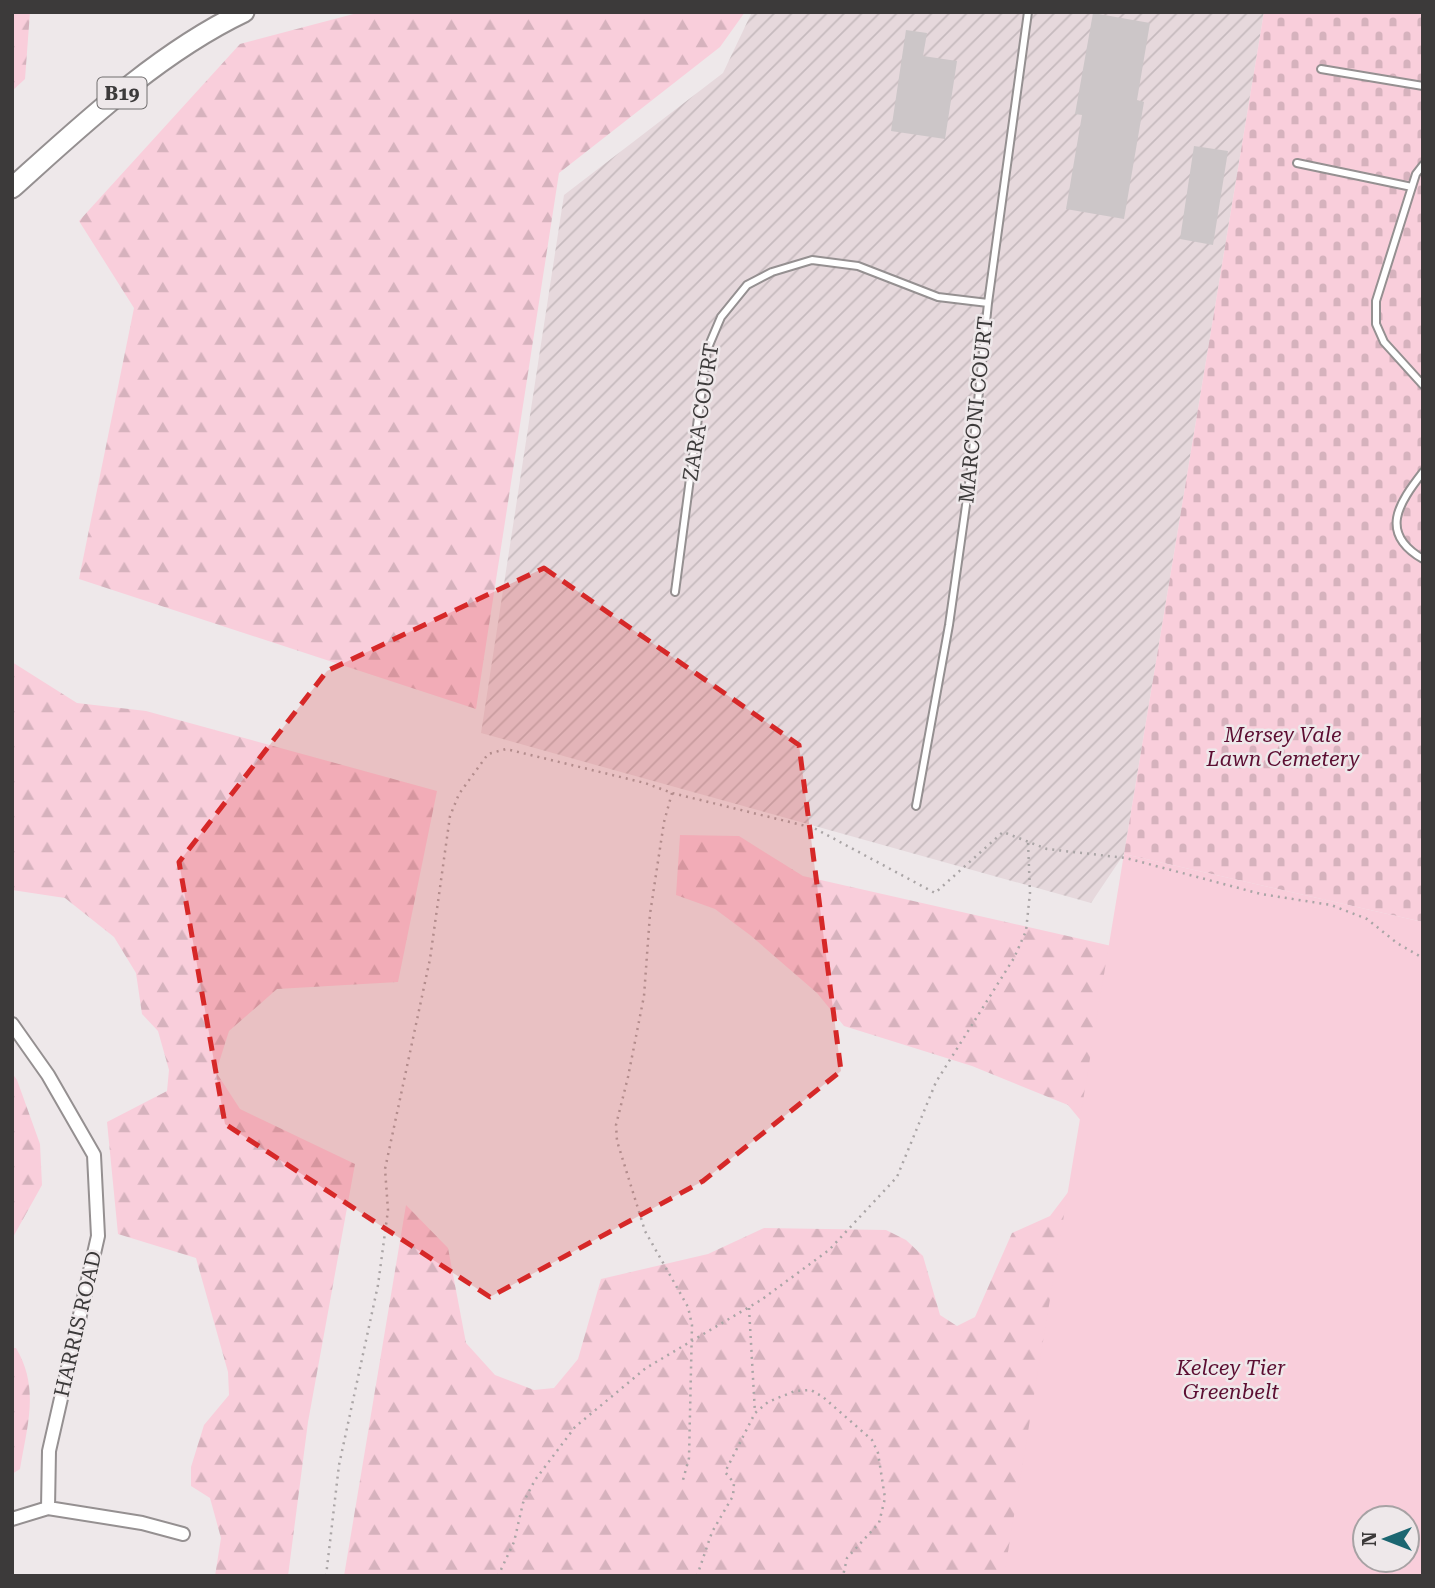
<svg xmlns="http://www.w3.org/2000/svg" width="1435" height="1588" font-family="'Roboto Serif',serif">
<style>
.industrial{fill:url(#industrial-furrows)}
.forest{fill:url(#forest-firs);fill-rule:evenodd}
.cemetery{fill:url(#cemetery-stones)}
.park{fill:#f9cedb;fill-rule:evenodd}
.building{fill:#ccc6c8}
.lines{fill:none;stroke-linecap:round;stroke-linejoin:round}
.lane-casing{stroke:#959091;stroke-width:10}
.street-casing{stroke:#959091;stroke-width:16}
.primary-casing{stroke:#959091;stroke-width:23}
.path{stroke:#aaa5a6;stroke-width:2.5;stroke-dasharray:2 5;stroke-linecap:butt}
.lane{stroke:#fff;stroke-width:6}
.street{stroke:#fff;stroke-width:12}
.primary{stroke:#fff;stroke-width:19}
.marked{fill:#d62828;fill-opacity:0.2;stroke:#d62828;stroke-width:5;stroke-dasharray:14 9;stroke-linejoin:round}
.labels{text-anchor:middle;stroke-width:5;stroke-linejoin:round;paint-order:stroke}
.shield{fill:#eee8ea;stroke:#716e6f;stroke-width:2}
.shield-label{font-size:19px;font-weight:bold;fill:#3c3a3a}
.street-label{font-size:21px;fill:#3c3a3a;stroke:#eee8ea}
.park-label{font-size:21px;font-style:italic;fill:#5c0e32;stroke:#eee8ea}
</style>
<defs>
<pattern id="industrial-furrows" width="10" height="10" patternUnits="userSpaceOnUse" patternTransform="scale(1.75)"><rect width="10" height="10" fill="#e6d8dc"/><path d="M-1 1l2-2M0 10L10 0M9 11l2-2" fill="none" stroke="#c6babe"/></pattern>
<pattern id="forest-firs" width="22" height="20" patternUnits="userSpaceOnUse" patternTransform="scale(1.75)"><rect width="22" height="20" fill="#f9cedb"/><path d="M5 1l3.5 6h-7zM16 11l3.5 6h-7z" fill="#d6b2bd"/></pattern>
<pattern id="cemetery-stones" width="16" height="16" patternUnits="userSpaceOnUse" patternTransform="scale(1.75)"><rect width="16" height="16" fill="#f9cedb"/><path d="M2 7V4a2 2 0 0 1 4 0v3zM10 15v-3a2 2 0 0 1 4 0v3z" fill="#d6b2bd"/></pattern>
</defs>
<rect width="100%" height="100%" fill="#eee8ea"/>
<path class="industrial" d="M752 12H1264L1124 854 1091 903 481 733 564 195 723 73Z"/>
<path class="forest" d="M12 12H30L25 79 12 91Z
M361 12H745L720 47 559 173 476 709 79 579 134 308 79 221 240 44Z
M12 662 77 703 146 711 437 791 398 982 277 989 229 1031 216 1072 240 1109 355 1164 308 1422 288 1576H215L221 1538 210 1498 191 1486V1467L204 1425 229 1395 228 1372 196 1258 118 1234 107 1122 167 1091 169 1070 158 1031 142 1014 136 973 114 937 65 898 12 890Z
M680 835 739 836 803 876 1310 991 1423 1576H344L406 1205 448 1248 466 1343 495 1375 534 1390 554 1388 578 1359 601 1279 708 1254 764 1228 886 1230 906 1240 923 1256 940 1315 957 1326 975 1317 1012 1233 1050 1216 1075 1183 1082 1122 1068 1105 972 1066 844 1026 817 993 750 935 715 909 676 895ZM1365 1518H1407V1560H1365Z
M12 1073 17 1080 40 1144 42 1185 12 1239Z
M12 1348H16C40 1388 27 1426 20 1469L12 1474Z"/>
<path class="cemetery" d="M1264 12H1423V922L1124 854Z"/>
<path class="park" d="M1124 854 1423 922V1576H1004ZM1365 1518H1407V1560H1365Z"/>
<path class="building" d="M1093 13 1150 23 1137 100 1144 102 1124 219 1066 209 1082 115 1075 114Z
M906 30 927 33 923 56 957 61 945 139 891 131Z
M1194 146 1228 151 1213 245 1180 239Z"/>
<g class="lines">
<defs>
<path id="lane" d="M1321 69 1423 86
M1297 163 1412 187
M1423 165 1416 174 1376 301V324L1384 342 1423 385
M1423 472C1399 503 1378 533 1423 559
M675 592 707 350 721 317 747 285 772 272 812 260 858 266 938 297 988 303
M916 806 949 625 971 470 988 303 1028 12"/>
<path id="street" d="M12 1024 48 1075 94 1155 98 1236 49 1451 48 1508 142 1523 183 1534
M12 1519 48 1508"/>
<path id="primary" d="M12 188C82 125 158 53 244 12"/>
</defs>
<use href="#lane" class="lane-casing"/>
<use href="#street" class="street-casing"/>
<use href="#primary" class="primary-casing"/>
<path class="path" d="M672 793 664 822 650 914 644 996 628 1077 616 1125 617 1141 645 1231 688 1307 692 1325 689 1458 683 1480
M749 1308 755 1413
M326 1576 339 1465 378 1285 388 1210 385 1169 430 959 450 816 459 794 488 754 506 749 645 783 672 793 814 828 935 893 1003 832 1047 849 1126 858 1261 894 1331 905 1367 919 1397 943 1423 958
M498 1576 514 1542 523 1503 535 1480 575 1427 646 1368 761 1300 829 1250 897 1177 936 1082 1014 958 1026 931 1030 893 1028 842
M697 1576 712 1532 733 1496 734 1483 725 1472 755 1413 768 1402 795 1391 811 1390 823 1397 872 1440 878 1453 885 1498 879 1523 847 1558 843 1576"/>
<use href="#lane" class="lane"/>
<use href="#street" class="street"/>
<use href="#primary" class="primary"/>
</g>
<path class="marked" d="M544 568 799 745 841 1071 703 1181 490 1297 225 1124 179 862 327 671Z"/>
<g class="labels">
<rect class="shield" x="97.5" y="77.5" width="49" height="31" rx="5"/>
<g class="shield-label">
<text x="122" y="100">B19</text>
</g>
<g class="street-label">
<text transform="translate(976 410) rotate(-84)" y="7">MARCONI COURT</text>
<text transform="translate(701 412) rotate(-81)" y="7">ZARA COURT</text>
<text transform="translate(78 1324) rotate(-77)" y="7">HARRIS ROAD</text>
</g>
<g class="park-label">
<text x="1283" y="742">Mersey Vale<tspan x="1283" dy="24">Lawn Cemetery</tspan></text>
<text x="1231" y="1375">Kelcey Tier<tspan x="1231" dy="24">Greenbelt</tspan></text>
</g>
</g>
<rect width="1435" height="1588" fill="none" stroke="#3c3a3a" stroke-width="28"/>
<g transform="translate(1386 1539) rotate(270)"><circle r="33" fill="#eee8ea" stroke="#a7a2a4" stroke-width="2"/>
<path d="M0-5L12 26L0 18L-12 26Z" fill="#1b6671"/>
<text y="-10" font-size="19" font-weight="bold" text-anchor="middle" fill="#3c3a3a">N</text>
</g>
</svg>
